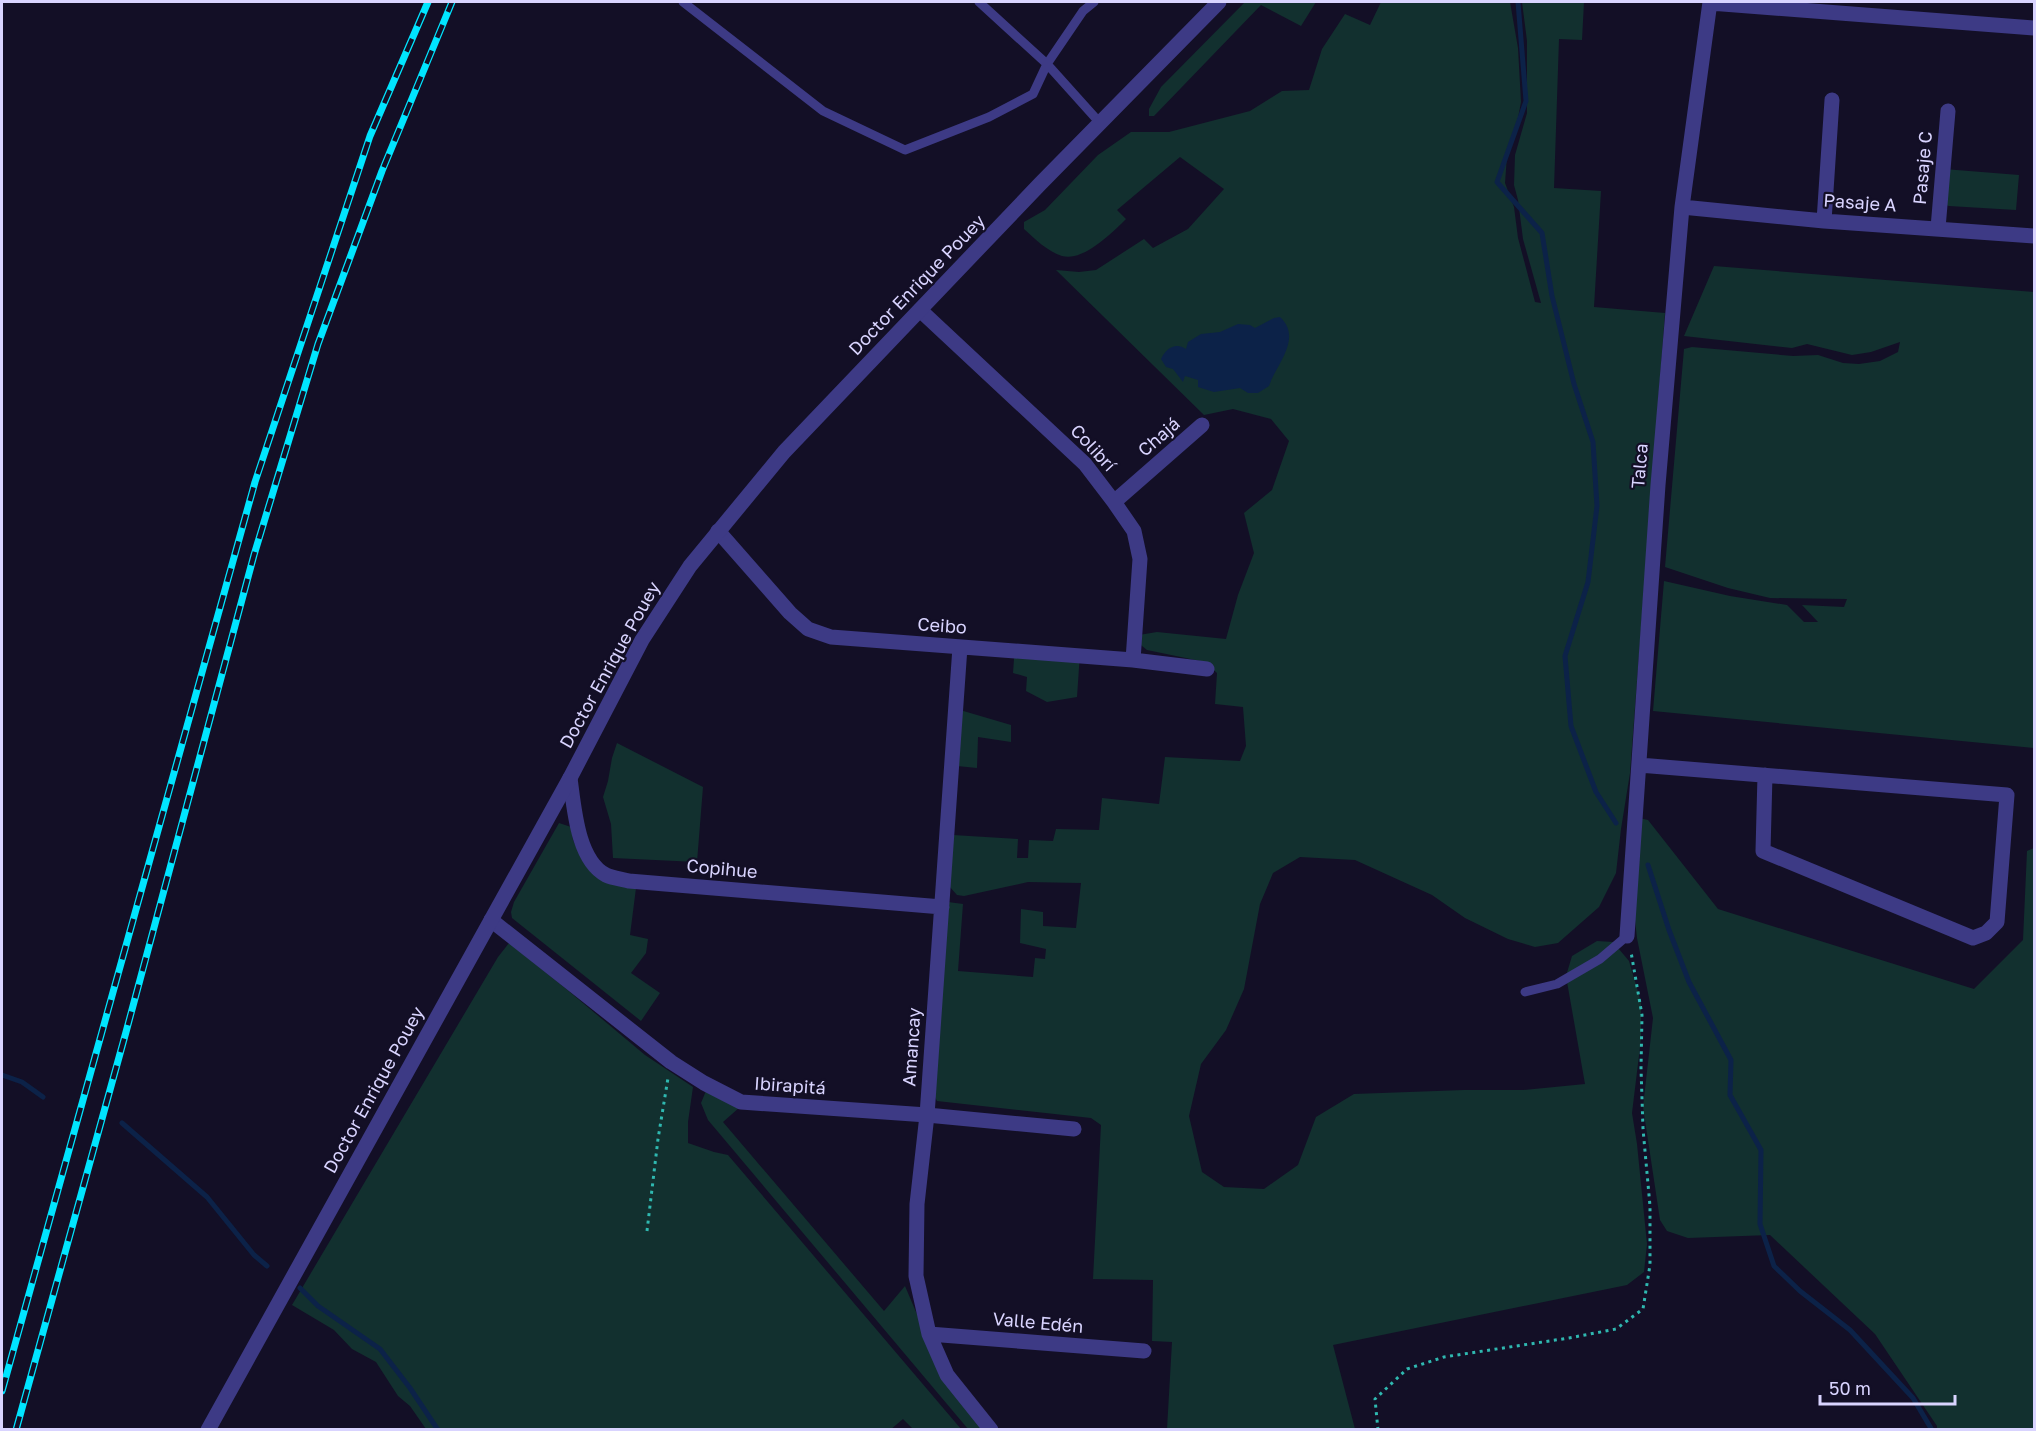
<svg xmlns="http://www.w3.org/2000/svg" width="2036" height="1431" font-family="'Golos Text',sans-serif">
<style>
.green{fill:#12302f}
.water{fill:#0c2248}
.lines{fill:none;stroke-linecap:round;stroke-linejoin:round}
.stream{stroke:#0c2248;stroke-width:5}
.path{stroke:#2fb8b0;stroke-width:3;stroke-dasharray:3 4.5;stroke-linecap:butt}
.service{stroke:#3d3a85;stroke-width:9}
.minor{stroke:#3d3a85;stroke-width:15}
.tertiary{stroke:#3d3a85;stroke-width:15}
.rail-casing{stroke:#00e5ff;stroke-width:7}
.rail{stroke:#130f26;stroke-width:4.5;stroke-dasharray:14;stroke-linecap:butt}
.labels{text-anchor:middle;stroke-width:4.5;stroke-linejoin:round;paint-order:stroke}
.street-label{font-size:18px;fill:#d9d4ff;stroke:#130f26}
</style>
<rect width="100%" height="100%" fill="#130f26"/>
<path class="green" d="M1245 2H1316L1301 26 1261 5 1154 116H1149V109L1161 87Z
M1381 2H1510L1518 48 1521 102 1515 134 1507 156 1505 183 1514 207 1518 238 1535 302 1541 303 1523 239 1518 200 1514 185 1515 155 1527 113V41L1522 2H1584L1582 40 1559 39 1554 188 1601 191 1594 307 1665 313 1630 773 1621 829 1616 873 1599 907 1558 943 1535 947 1508 939 1465 918 1432 895 1355 860 1300 857 1273 873 1260 904 1244 989 1226 1030 1201 1064 1189 1116 1202 1172 1224 1187 1264 1189 1298 1165 1316 1117 1354 1094 1464 1090H1523L1585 1084 1566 976 1572 956 1597 941 1613 942 1629 961 1641 1002V1039L1632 1113 1637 1144 1647 1244 1644 1272 1627 1285 1333 1345 1355 1429H1167L1172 1342 1152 1341 1153 1280 1093 1279 1101 1125 1091 1118 937 1101 933 1093 948 902 963 904 958 971 1033 977 1035 958 1045 959 1046 949 1020 943 1021 909 1043 912V926L1076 928 1081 883 1028 882 964 896 957 895 949 886 953 835 1018 839 1017 858H1028L1029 840 1053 841 1056 829 1099 830 1102 798 1159 804 1165 757 1240 761 1246 746 1243 707 1215 704 1217 673 1205 662 1147 650 1136 641 1139 635 1157 632 1226 639 1238 595 1254 553 1244 513 1272 490 1289 441 1271 419 1233 409 1204 415 1056 270 1079 272 1096 270 1144 239 1153 248 1188 229 1224 189 1180 157 1117 210 1126 219C1112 233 1083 262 1062 256 1048 252 1034 238 1024 229V222L1045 210 1098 155 1131 132H1169L1250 111 1282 91 1309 90 1322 49 1345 14 1370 25Z
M1944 169 2019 175 2016 210 1949 206 1942 204Z
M1714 266 2034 292V748L1653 711 1664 581 1730 596 1787 605 1804 622H1818L1802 605 1844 607 1847 599 1770 598 1728 588 1665 567 1684 349 1692 347 1793 356 1818 355 1843 363 1859 364 1880 361 1898 352 1900 342 1871 352 1852 355 1807 344 1792 348 1684 336Z
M1015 645 1080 653 1077 697 1047 702 1026 691 1027 677 1013 673Z
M960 710 1011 725V742L978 737 977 768 957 766Z
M617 743 703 787 697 862 613 858 611 824 603 797 608 781 612 758Z
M1639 818 1648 820 1718 909 1974 989 2023 940 2027 851 2034 848V1429H1937V1426L1875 1334 1770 1235 1688 1238 1667 1231 1660 1220 1643 1107 1653 1018 1637 938 1632 893Z
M559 823 571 827 573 840 583 862 636 888 630 935 648 939 646 953 631 973 660 993 641 1021 512 918 511 912 514 902Z
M509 943 565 988 645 1055 693 1087 688 1122V1143L714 1152 728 1155 961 1429H913L903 1419 890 1430 426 1429 410 1406 398 1396 376 1362 352 1349 334 1330 292 1305 498 957Z
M708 1086 749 1099 723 1122 884 1311 905 1286 947 1385 984 1429H968L708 1120 701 1103Z"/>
<path class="water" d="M1280 317C1303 338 1276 365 1269 386L1258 393H1248L1240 388 1214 392 1198 387V380L1185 376 1183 382 1173 369 1166 367 1161 359C1166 348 1176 342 1186 349L1188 342 1201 334 1220 332 1238 324 1250 325 1255 328 1274 318Z"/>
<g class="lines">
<path class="stream" d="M1518 2 1526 101 1497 182 1542 233 1552 296 1574 384 1593 442 1597 506 1588 582 1565 656 1571 726 1596 792 1616 823
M1648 865 1669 930 1689 982 1731 1060 1730 1095 1761 1150 1760 1224 1774 1266 1800 1291 1850 1330 1913 1398 1932 1430
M2 1075 22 1082 43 1097
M122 1123 207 1197 254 1255 267 1266
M300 1288 318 1306 380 1349 410 1388 438 1430"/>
<path class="path" d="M647 1231 658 1139 668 1078
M1378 1430 1375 1399 1407 1369 1444 1357 1569 1338 1616 1329 1643 1309 1650 1265V1206L1643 1129 1641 1068 1642 1015 1631 952"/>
<path class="service" d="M683 2 823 111 905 150 989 117 1033 94 1047 64 1083 11 1094 2
M979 2 1047 64 1100 123
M1525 992 1557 984 1600 959 1627 936"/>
<path class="minor" d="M1710 3 2034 28
M1682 207 1824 221 2034 236
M1824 221 1832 100
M1938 228 1948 111
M920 310 1085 464 1114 502 1134 531 1140 559 1133 660
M1114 502 1202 425
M718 531 790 613 808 629 831 637 1133 660 1207 669
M960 647 927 1115 917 1204 916 1276 929 1334 947 1375 991 1430
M1639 765 2007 795 1997 922 1986 933 1973 938 1763 851 1765 775
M570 778C574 806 577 860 606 875 612 878 622 879 629 881L942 907
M491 920 671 1062 704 1083 741 1102 927 1115 1074 1129
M1627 936 1658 485 1682 207 1710 2
M929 1334 1144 1351"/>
<path class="tertiary" d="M208 1430 570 778 642 640 690 566 784 452 1040 184 1219 2"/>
<defs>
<path id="rail" d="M2 1391 255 482 370 136 428 2
M16 1430 126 1032 254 555 318 344 382 171 452 2"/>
</defs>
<use href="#rail" class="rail-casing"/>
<use href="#rail" class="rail"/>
</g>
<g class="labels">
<g class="street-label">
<text transform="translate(1923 168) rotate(-85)" y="6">Pasaje C</text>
<text transform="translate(1860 203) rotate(4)" y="6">Pasaje A</text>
<text transform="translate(917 285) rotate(-46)" y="6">Doctor Enrique Pouey</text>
<text transform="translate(1159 437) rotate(-41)" y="6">Chajá</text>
<text transform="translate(1093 448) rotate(47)" y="6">Colibrí</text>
<text transform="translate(1640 466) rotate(-85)" y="6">Talca</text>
<text transform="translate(942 626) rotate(4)" y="6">Ceibo</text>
<text transform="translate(610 665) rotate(-61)" y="6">Doctor Enrique Pouey</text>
<text transform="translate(722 869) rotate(5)" y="6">Copihue</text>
<text transform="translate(912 1047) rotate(-86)" y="6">Amancay</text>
<text transform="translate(790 1086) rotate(4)" y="6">Ibirapitá</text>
<text transform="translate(374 1090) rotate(-61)" y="6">Doctor Enrique Pouey</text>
<text transform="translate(1038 1323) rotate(5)" y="6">Valle Edén</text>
</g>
</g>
<rect width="2036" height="1431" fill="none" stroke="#d9d4ff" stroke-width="6"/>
<path d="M1820 1395v9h135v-9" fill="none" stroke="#d9d4ff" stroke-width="3"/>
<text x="1829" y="1395" font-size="18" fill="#d9d4ff" stroke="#130f26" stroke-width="4.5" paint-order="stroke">50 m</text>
</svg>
